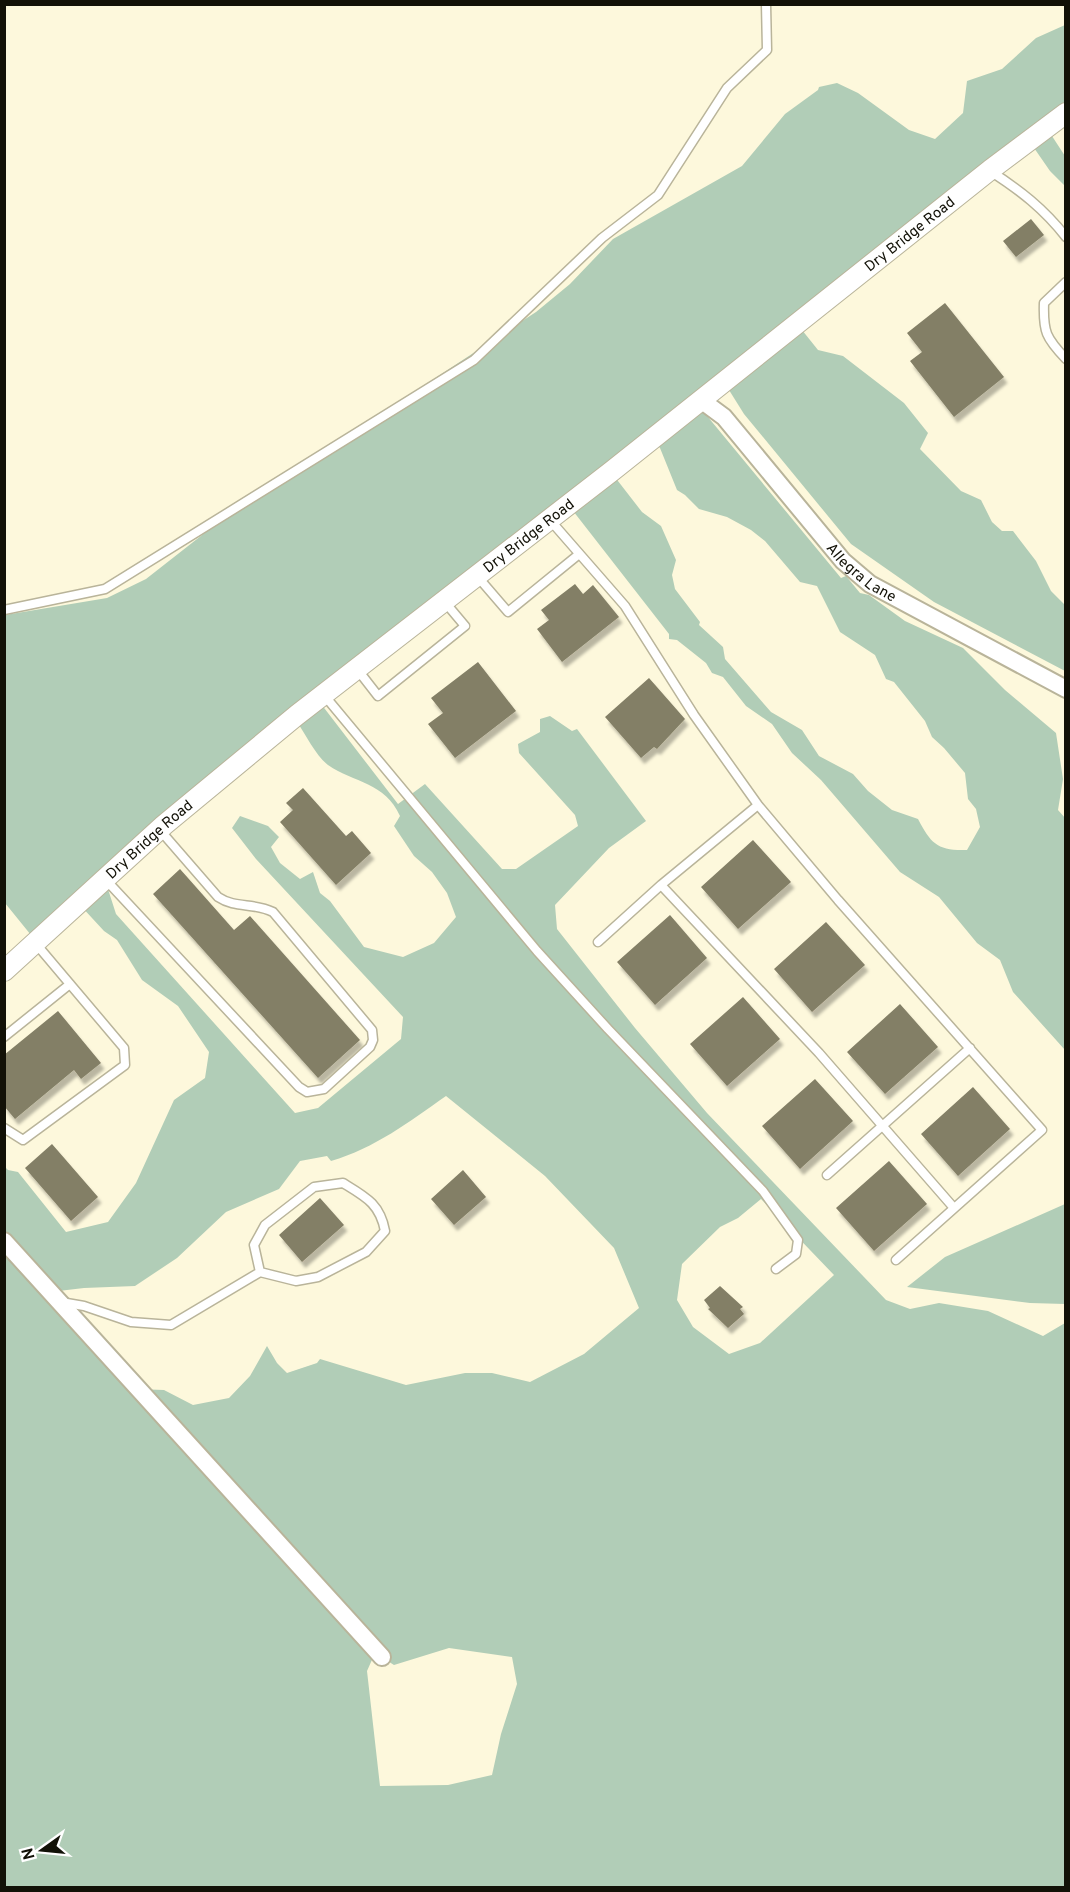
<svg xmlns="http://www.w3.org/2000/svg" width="1070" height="1892" font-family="Overpass,sans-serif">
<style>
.green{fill:#b1cdb7;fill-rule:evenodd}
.building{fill:#837f66;filter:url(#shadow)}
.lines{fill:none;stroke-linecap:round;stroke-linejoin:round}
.service-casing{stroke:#b9b49a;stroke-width:11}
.minor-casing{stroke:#b9b49a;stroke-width:20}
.tertiary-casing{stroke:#b9b49a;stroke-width:22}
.service{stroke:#fff;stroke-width:8}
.minor{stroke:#fff;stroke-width:16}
.tertiary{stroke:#fff;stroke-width:20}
.labels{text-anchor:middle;stroke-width:6;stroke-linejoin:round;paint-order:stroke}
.street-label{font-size:15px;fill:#121107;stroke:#fff}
</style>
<defs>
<filter id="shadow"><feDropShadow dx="3.5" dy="6" stdDeviation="1.5" flood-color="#0004"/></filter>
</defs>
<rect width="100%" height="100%" fill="#fdf8dc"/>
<path class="green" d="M1065 25V112L1050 133 1065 156V186L1050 171 1032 145 798 325 818 350 843 356 904 403 928 433 920 449 961 491 981 500 992 522 1002 531H1013L1036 561 1051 591 1065 605V671L934 602 851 544 744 414 724 382 698 405 841 578 846 576 860 593 869 595 905 621 963 648 1005 690 1056 733 1063 779 1058 810 1066 819 1065 1050 1013 992 1000 960 977 943 939 897 900 872 821 780 792 753 772 724 746 706 723 677 712 673 706 663 677 640 669 639V634L570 507 318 700 398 804 425 784 502 869H516L578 826 575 815 519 753 518 744 540 732V719L550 716 572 731 577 729 646 821 609 848 555 905 557 929 635 1028 707 1113 886 1300 910 1309 939 1303 988 1311 1043 1336 1065 1323V1887H5L4 1166 8 1170 18 1172 66 1232 108 1222 136 1183 174 1100 205 1078 209 1052 178 1006 142 980 117 940 104 931 80 905 35 940 5 903V615L107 598 146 579 234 510 536 312 570 284 613 239 742 166 785 114 818 90 819 87 837 83 858 93 909 130 935 139 963 113 967 81 1002 69 1036 38ZM653 440 660 448 677 490 685 495 699 509 727 517 751 530 765 541 800 582 817 586 840 632 875 655 886 679 894 682 925 721 932 737 944 748 965 773 968 799 976 809 980 827 967 850C938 851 931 844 918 819L892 810 868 791 853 774 819 756 802 730 771 712 725 659 723 647 699 625 700 622 675 589 672 575 676 560 661 526 642 512 611 472ZM297 722C306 735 316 756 328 765 354 783 385 782 400 816L394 826 414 856 432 872 447 893 456 917 434 943 403 957 364 947 330 901 320 893 313 872 300 879 280 863 271 847 279 837 268 826 240 816 232 828 256 859 403 1017 401 1039 318 1108 295 1113 116 914 107 886ZM446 1096 545 1176 614 1248 639 1308 584 1354 530 1382 492 1373H465L406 1385 320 1359 317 1363 287 1373 277 1363 267 1346 250 1376 229 1398 193 1405 164 1390 136 1389 50 1292 84 1288 135 1286 177 1258 226 1212 279 1189 300 1161 327 1156 331 1161C375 1148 409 1122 446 1096ZM761 1199 834 1275 760 1343 729 1354 693 1327 677 1300 682 1264 720 1227 738 1218ZM449 1648 512 1657 517 1684 501 1734 492 1775 448 1785 380 1786 367 1671 375 1653 394 1665Z
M1065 1204V1304L1030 1303 907 1287 945 1257Z"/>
<path class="building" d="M1031 219 1044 235 1016 257 1003 241Z
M945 303 1004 377 954 417 910 361 922 352 907 333Z
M575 584 583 594 593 585 619 617 562 662 537 629 549 620 541 610Z
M478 662 516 711 455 758 428 724 443 713 431 698Z
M649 678 685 719 657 749 654 747 641 758 605 717Z
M303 788 346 836 352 831 371 853 336 885 280 822 293 810 286 803Z
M753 840 791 882 738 929 701 887Z
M180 869 234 930 250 916 360 1040 318 1078 153 894Z
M670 915 707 958 655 1005 617 962Z
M826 922 865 965 812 1012 774 969Z
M743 997 780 1039 727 1086 690 1044Z
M900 1004 938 1047 885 1094 847 1052Z
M58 1011 101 1063 81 1079 74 1070 15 1119 4 1106V1055Z
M815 1079 853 1121 800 1169 762 1126Z
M973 1087 1010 1129 958 1176 921 1134Z
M52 1144 98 1197 71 1221 25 1168Z
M889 1161 927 1204 874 1251 836 1208Z
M463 1170 486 1197 454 1225 431 1199Z
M320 1198 344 1225 302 1262 279 1235Z
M720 1286 743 1307 740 1309 744 1314 728 1328 708 1309 710 1308 704 1300Z"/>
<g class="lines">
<defs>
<path id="service" d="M990 171C1020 190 1044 209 1066 237
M1066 282 1044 303C1043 332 1046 338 1066 359
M550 520 625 606 694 715 758 805 838 900 1042 1130 896 1260
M477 576 508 612 578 555
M4 610 105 589 474 360 602 238 658 195 727 88 767 50 766 4
M357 669 378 696 465 626 444 601
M324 695 537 951 608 1029 763 1191 798 1240 796 1254 776 1269
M758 805 661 885 819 1053 954 1208
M105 879 299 1087 307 1092 324 1089 370 1047 373 1040 372 1030 273 912C253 902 236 909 218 897L159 829
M598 942 661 885
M4 1037 70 984
M4 1128 23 1140 125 1065 124 1048 37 945
M827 1175 970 1048
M61 1302 84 1306 131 1322 171 1325 260 1272 254 1245 265 1225 314 1187 343 1183C366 1197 380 1204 385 1231L366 1252 318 1277 296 1281 260 1272"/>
<g id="minor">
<path id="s1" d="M701 400 724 417 843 561 870 584 1066 689"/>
<path d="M4 1241 382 1657"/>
</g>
<g id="tertiary">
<path id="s2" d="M4 971 164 825 297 715 612 471 990 170 1066 113"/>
</g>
</defs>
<use href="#service" class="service-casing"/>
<use href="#minor" class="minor-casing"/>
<use href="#tertiary" class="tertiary-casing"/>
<use href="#service" class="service"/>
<use href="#minor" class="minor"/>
<use href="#tertiary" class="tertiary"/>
</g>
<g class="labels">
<g class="street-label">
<text dy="5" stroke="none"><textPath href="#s2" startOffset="1168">Dry Bridge Road</textPath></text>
<text dy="5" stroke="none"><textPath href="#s2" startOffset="682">Dry Bridge Road</textPath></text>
<text dy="5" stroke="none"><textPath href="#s1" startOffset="237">Allegra Lane</textPath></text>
<text dy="5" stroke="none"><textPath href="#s2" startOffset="196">Dry Bridge Road</textPath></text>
</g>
</g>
<rect width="1070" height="1892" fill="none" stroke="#121107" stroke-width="12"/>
<g transform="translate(42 1850) rotate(255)" stroke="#ffffff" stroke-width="4.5" paint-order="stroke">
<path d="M0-4.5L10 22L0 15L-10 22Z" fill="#121107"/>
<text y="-9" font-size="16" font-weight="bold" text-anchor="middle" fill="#121107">N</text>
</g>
</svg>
